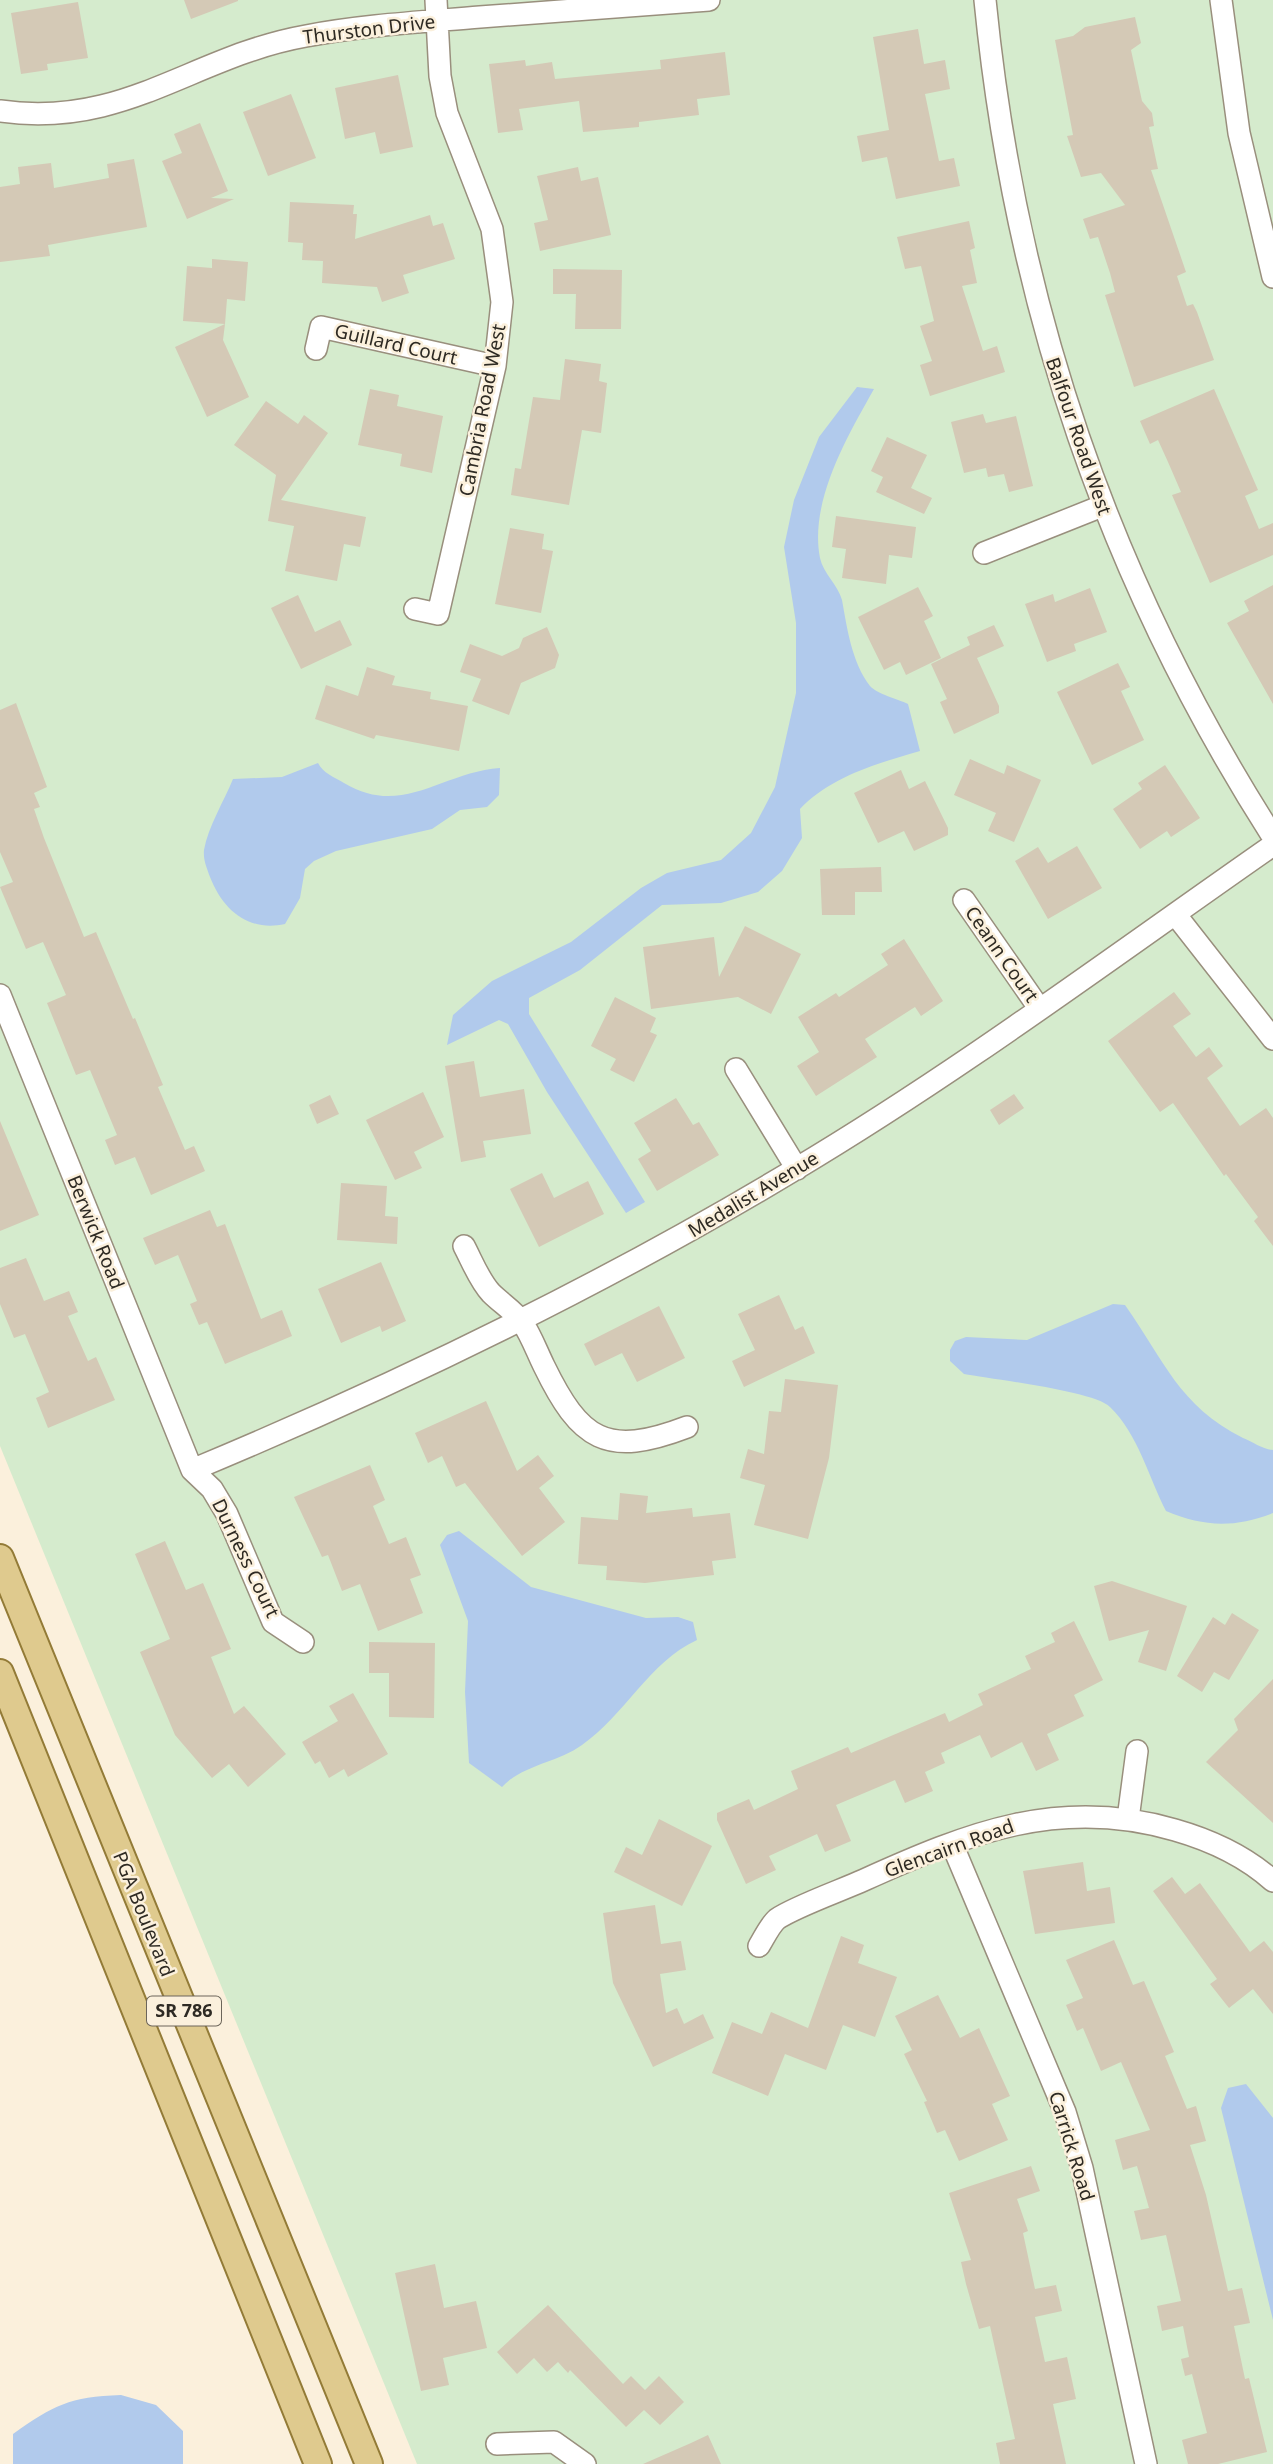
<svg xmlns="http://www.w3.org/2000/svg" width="1273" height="2464" font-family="'Noto Sans',sans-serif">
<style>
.green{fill:#d5ebcd}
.water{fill:#b1caec}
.building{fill:#d4c9b6}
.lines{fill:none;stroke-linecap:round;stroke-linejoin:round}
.minor-casing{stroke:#998f7d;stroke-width:24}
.major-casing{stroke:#937b37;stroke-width:30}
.minor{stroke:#fff;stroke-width:21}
.major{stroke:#dfca8e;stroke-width:26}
.labels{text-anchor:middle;stroke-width:5;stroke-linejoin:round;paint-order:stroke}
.shield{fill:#fbf0dc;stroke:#6c655a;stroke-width:2}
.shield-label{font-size:18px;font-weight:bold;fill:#2e2a23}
.street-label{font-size:19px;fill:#2e2a23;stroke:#fbf0dc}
</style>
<rect width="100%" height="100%" fill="#fbf0dc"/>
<path class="green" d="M0 0H1273V2464H417L0 1446Z"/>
<path class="water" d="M857 387 874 389C847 437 809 502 820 558 823 573 838 585 842 600 847 628 852 663 870 686 877 694 898 699 908 704L920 751C878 763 830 777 800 809L802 838 782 871 758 892 721 903 662 905 580 970 529 998V1014L645 1202 626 1213 547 1092 508 1024 499 1020 447 1045 453 1015 492 981 571 942 641 888 667 873 721 860 751 833 775 787 796 693V623L784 547 794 500 819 437Z
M318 763C323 773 334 777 344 783 402 818 442 772 500 768L499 795 487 807 460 810 432 829 336 851 314 861 305 869 300 898 285 924C248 932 223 910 210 877 207 868 203 860 204 850 208 827 224 801 233 779L282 777Z
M1113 1304 1125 1305C1164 1360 1179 1406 1243 1438 1253 1442 1262 1449 1273 1450V1513C1234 1528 1204 1527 1166 1511 1149 1478 1138 1434 1110 1407 1094 1391 991 1379 964 1374L950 1361V1350L955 1341 966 1337 1027 1340Z
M459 1531 531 1587 646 1618 678 1617 693 1622 697 1640C649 1662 625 1715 582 1745 557 1763 522 1765 502 1787L469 1763 465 1692 468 1621 440 1545 447 1535Z
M1246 2084 1273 2118V2320L1221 2108 1228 2088Z
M121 2395 156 2405 183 2431V2464H13V2434C54 2405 69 2397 121 2395Z"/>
<path class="building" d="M184 0H238V1L191 19Z
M78 2 88 58 47 64 48 70 21 74 11 13Z
M1135 17 1141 43 1131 50 1142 101 1152 113 1154 126 1149 127 1158 169 1151 170 1186 272 1177 276 1187 306 1193 304 1197 312 1214 360 1134 387 1105 295 1115 292 1110 273 1098 237 1090 239 1083 219 1125 205 1101 173 1081 177 1067 136 1073 135 1055 40 1073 36 1085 27Z
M918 29 924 64 945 60 950 89 925 94 939 161 954 158 960 186 896 199 887 157 862 162 857 136 889 130 873 37Z
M725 52 730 95 697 99 699 115 639 122V127L583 132 579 101 519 109 523 130 498 133 489 64 525 60 526 66 552 62 555 79 661 69 660 60Z
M398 75 413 147 380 154 375 132 345 139 335 88Z
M291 94 316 158 268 176 243 112Z
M200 123 228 191 211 198 234 199 187 219 162 161 182 153 174 134Z
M134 159 147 227 48 245 50 256 0 262V187L20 184 18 167 51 163 54 188 109 178 107 164Z
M578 167 581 181 598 177 611 235 540 251 534 223 548 220 537 176Z
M290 202 354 205 353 214H357L355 239 430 215 433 226 443 223 455 259 403 275 409 293 382 302 377 287 322 283 323 261 302 260 303 243 288 242Z
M969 221 975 248 970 250 977 283 962 286 983 351 997 346 1005 372 930 396 920 365 932 361 920 326 934 321 921 266 905 269 897 237Z
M212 259 248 262 245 301 227 299 225 324 183 321 187 266 212 268Z
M553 269 622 270 621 329H575L576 294H553Z
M225 324 223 340 249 397 207 417 175 347Z
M565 359 601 364 599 381 607 383 601 433 582 430 569 505 511 495 515 468 521 469 533 397 560 400Z
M370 389 399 395 397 406 443 416 432 473 400 466 402 454 358 445Z
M1214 389 1258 490 1245 496 1259 529 1273 523V555L1210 583 1172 495 1181 492 1168 462 1158 440 1150 444 1140 421Z
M266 401 298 424 304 415 328 433 281 500 366 517 360 547 344 544 337 581 285 571 294 526 268 521 276 475 234 445Z
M983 414 986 423 1016 416 1033 486 1009 492 1004 474 988 477 986 468 964 473 951 422Z
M887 437 927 455 911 488 932 498 924 514 876 492 883 477 871 471Z
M836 516 916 527 912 558 889 555 886 584 842 578 846 549 832 547Z
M510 528 544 534 542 549 553 551 541 613 495 604Z
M1273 585V704L1227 623 1249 611 1244 601Z
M918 587 933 616 924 621 941 658 906 675 900 662 884 670 858 617Z
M1090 588 1107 632 1074 644 1076 651 1047 662 1025 604 1053 594 1055 602Z
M298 595 315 632 340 620 352 645 301 669 271 608Z
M994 625 1004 646 977 658 999 706V713L954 734 940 702 947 699 931 664 970 645 967 637Z
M547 627 559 655 555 668 521 683 509 715 472 701 481 679 460 672 470 644 502 656 519 648 523 638Z
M1118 663 1130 687 1121 691 1144 740 1092 765 1057 692Z
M367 667 395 676 392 685 431 692 430 699 468 706 459 751 376 735 374 739 315 719 326 685 358 696Z
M16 703 47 787 34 793 40 807 34 809 44 838 84 937 96 932 133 1019 135 1018 163 1085 158 1087 185 1150 194 1146 205 1171 151 1195 135 1157 115 1165 105 1140 117 1135 90 1070 76 1075 47 1003 66 995 43 942 26 949 0 887 13 882 0 852V710Z
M970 759 1004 774 1007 765 1041 780 1014 842 988 831 996 813 954 795Z
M1165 765 1200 818 1171 837 1167 831 1140 849 1113 809 1142 789 1138 783Z
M901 770 909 789 925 781 948 828V835L914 851 904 831 878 843 854 793Z
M1077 846 1102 888 1048 919 1015 861 1038 847 1048 863Z
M881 867 882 892H855V915H822L820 869Z
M745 926 801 954 771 1014 738 997 651 1009 643 947 714 937 719 977Z
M904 939 943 1001 921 1016 915 1007 865 1039 877 1057 816 1096 797 1066 819 1052 798 1017 836 993 839 997 888 965 881 954Z
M1174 992 1191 1014 1173 1026 1196 1057 1209 1047 1223 1066 1207 1078 1240 1126 1266 1108 1273 1118V1246L1254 1221 1258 1217 1226 1174 1224 1176 1173 1103 1160 1112 1108 1041Z
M615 997 656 1018 650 1032 657 1035 634 1082 610 1070 616 1059 591 1046Z
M474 1061 480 1097 524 1089 531 1134 483 1141 486 1157 461 1162 445 1066Z
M423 1092 444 1137 414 1152 422 1168 395 1180 366 1120Z
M1014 1094 1024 1108 999 1125 990 1110Z
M330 1095 339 1114 317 1124 309 1105Z
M676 1098 693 1125 699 1122 719 1155 657 1191 638 1159 651 1151 634 1123Z
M0 1121 39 1215 0 1231Z
M542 1173 554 1198 588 1181 604 1214 539 1247 510 1189Z
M341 1183 387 1186 385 1216 398 1217 397 1244 337 1240Z
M210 1210 217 1227 225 1224 261 1319 282 1310 292 1336 225 1364 207 1322 199 1325 190 1304 197 1301 178 1255 155 1265 143 1238Z
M26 1258 44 1301 69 1291 78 1312 68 1316 88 1361 96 1357 115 1400 48 1428 36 1398 49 1392 25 1334 14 1338 0 1304V1268Z
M381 1262 406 1321 382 1332 380 1326 341 1343 318 1289Z
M779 1295 795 1330 803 1326 815 1353 744 1387 732 1361 755 1350 738 1314Z
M659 1306 685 1358 637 1382 622 1353 595 1366 584 1344Z
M785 1379 838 1385 829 1458 808 1539 754 1525 765 1485 740 1478 748 1449 764 1454 769 1411 781 1412Z
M486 1401 517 1471 538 1455 554 1476 539 1488 565 1522 522 1556 465 1483 456 1487 442 1456 428 1463 415 1433Z
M370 1465 385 1500 373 1506 389 1544 406 1537 421 1575 410 1579 423 1613 378 1631 360 1584 342 1591 328 1555 322 1557 294 1497Z
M620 1493 648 1496 646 1513 692 1508 693 1517 730 1513 736 1558 712 1561 714 1575 645 1583 606 1580 607 1566 578 1564 581 1517 618 1520Z
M165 1541 186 1590 203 1583 231 1649 211 1657 234 1714 244 1706 286 1754 248 1787 229 1764 212 1778 175 1735 140 1652 170 1639 135 1554Z
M1112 1581 1187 1606 1166 1671 1138 1662 1149 1630 1109 1641 1094 1586Z
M1232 1613 1259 1630 1229 1680 1214 1672 1202 1692 1177 1676 1213 1617 1225 1625Z
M1074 1621 1103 1680 1074 1695 1084 1716 1047 1734 1059 1760 1036 1771 1022 1742 991 1758 980 1735 941 1753 945 1763 925 1772 933 1791 905 1803 895 1780 836 1805 851 1841 825 1852 817 1834 769 1856 776 1870 746 1884 717 1820V1813L749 1799 754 1810 798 1789 791 1771 848 1747 851 1753 945 1713 949 1722 983 1705 978 1694 1031 1669 1025 1656 1055 1642 1051 1633Z
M369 1642 435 1643 434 1718 389 1717V1673H369Z
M1273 1679V1823L1206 1762 1238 1730 1234 1719Z
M353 1693 388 1754 348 1777 344 1769 329 1778 320 1761 315 1764 302 1742 338 1721 329 1706Z
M659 1819 712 1846 682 1906 614 1872 626 1847 642 1855Z
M1083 1862 1087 1891 1110 1887 1115 1923 1035 1934 1023 1871Z
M1172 1877 1185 1894 1200 1883 1250 1952 1264 1941 1273 1952V2014L1253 1989 1229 2008 1210 1984 1217 1979 1153 1891Z
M655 1905 661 1944 681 1941 686 1970 660 1974 666 2013 677 2008 684 2024 703 2014 714 2038 653 2067 613 1983 603 1913Z
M841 1936 864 1945 858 1963 897 1977 875 2037 843 2025 826 2070 785 2054 768 2096 712 2073 732 2022 762 2034 771 2012 808 2028Z
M1114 1940 1133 1985 1144 1981 1174 2052 1165 2056 1187 2109 1196 2106 1206 2141 1190 2145 1206 2195 1228 2291 1242 2288 1250 2323 1234 2326 1245 2379 1249 2378 1267 2452 1218 2464H1188L1182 2440 1207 2433 1192 2374 1185 2376 1181 2359 1189 2357 1183 2326 1162 2331 1157 2306 1181 2301 1166 2235 1141 2240 1134 2211 1149 2208 1137 2166 1123 2170 1115 2140 1150 2130 1121 2062 1101 2071 1083 2028 1077 2031 1066 2005 1083 1998 1066 1960Z
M938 1995 960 2038 979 2028 1010 2096 992 2104 1008 2140 959 2161 945 2130 937 2133 924 2102 927 2101 904 2054 912 2050 895 2016Z
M1031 2166 1040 2191 1017 2199 1028 2231 1023 2233 1035 2289 1056 2285 1062 2311 1035 2317 1045 2362 1067 2357 1076 2399 1053 2404 1066 2464H1000L996 2443 1015 2439 990 2326 979 2329 966 2284 961 2262 971 2260 949 2193Z
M435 2264 444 2308 476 2301 487 2348 443 2358 449 2385 421 2391 395 2273Z
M548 2305 623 2384 631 2376 645 2390 659 2376 684 2402 660 2425 644 2410 626 2427 570 2370 568 2373 558 2362 547 2372 534 2358 517 2374 497 2352Z
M708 2435 721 2464H643L691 2443Z"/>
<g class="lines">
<defs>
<path id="minor" d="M985 0C1015 305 1108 579 1273 837
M1221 0 1239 133 1273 277
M0 111C124 129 193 56 306 36 364 25 422 22 480 17 557 12 633 6 709 0
M316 349 321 327 495 366
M984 553 1102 506
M415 609 438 614 495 366 502 302 492 229 447 113 440 76 436 0
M964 900 1039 1008
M1175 914 1273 1039
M0 995 192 1470 212 1489 227 1514 273 1622 303 1642
M736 1069 797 1169
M464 1246C472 1261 479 1280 491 1293 501 1303 514 1311 522 1322 531 1335 537 1352 544 1366 580 1440 606 1458 687 1427
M192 1470C401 1383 601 1286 794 1170 960 1071 1115 955 1273 845
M1128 1819 1137 1751
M952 1844 1065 2112 1082 2168 1146 2464
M759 1946C764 1938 770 1925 777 1919 794 1907 842 1890 864 1880 968 1833 1060 1796 1175 1830 1210 1840 1245 1856 1273 1881
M497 2444 554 2442 585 2464"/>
<path id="major" d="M0 1558 369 2464
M0 1673 318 2464"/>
</defs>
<use href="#minor" class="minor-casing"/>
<use href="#major" class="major-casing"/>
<use href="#minor" class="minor"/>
<use href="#major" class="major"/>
</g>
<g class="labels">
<rect class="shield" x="147" y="1996.5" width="74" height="29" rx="5"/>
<g class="shield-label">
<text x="184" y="2017">SR 786</text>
</g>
<g class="street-label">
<text transform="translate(369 29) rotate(-7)" y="7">Thurston Drive</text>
<text transform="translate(396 344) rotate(13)" y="7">Guillard Court</text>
<text transform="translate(482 410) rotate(-79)" y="7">Cambria Road West</text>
<text transform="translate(1079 436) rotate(71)" y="7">Balfour Road West</text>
<text transform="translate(1002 954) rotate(55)" y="7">Ceann Court</text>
<text transform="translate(753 1194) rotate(-31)" y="7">Medalist Avenue</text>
<text transform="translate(96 1232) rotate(68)" y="7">Berwick Road</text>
<text transform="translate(246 1558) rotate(64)" y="7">Durness Court</text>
<text transform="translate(949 1848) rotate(-20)" y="7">Glencairn Road</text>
<text transform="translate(144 1914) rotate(68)" y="7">PGA Boulevard</text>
<text transform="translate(1072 2146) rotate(73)" y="7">Carrick Road</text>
</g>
</g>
</svg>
